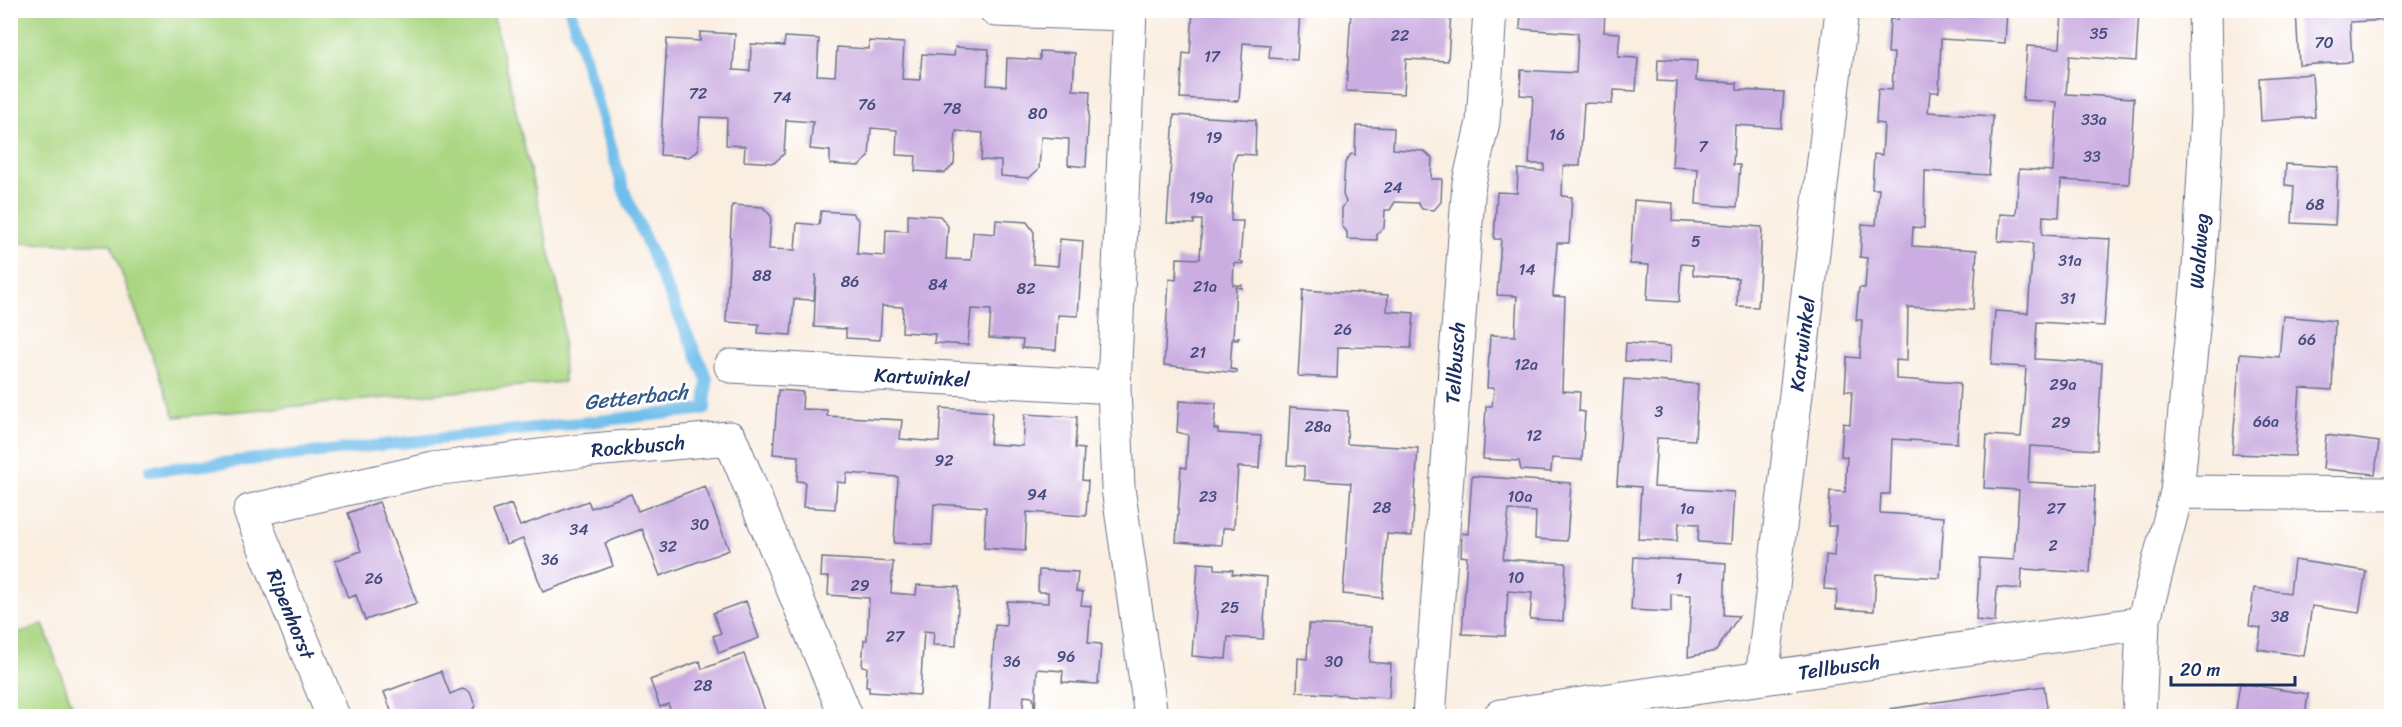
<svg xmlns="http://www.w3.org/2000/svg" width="2402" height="727" font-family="Sriracha,sans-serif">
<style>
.green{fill:#abd783;stroke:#638370;stroke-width:1.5}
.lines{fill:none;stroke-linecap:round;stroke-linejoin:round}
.stream{stroke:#70beeb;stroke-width:12}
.building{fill:#cbade1}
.minor-casing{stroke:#69728c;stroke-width:35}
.minor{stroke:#fff;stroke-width:33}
.labels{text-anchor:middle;stroke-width:5;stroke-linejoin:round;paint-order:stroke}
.number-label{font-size:16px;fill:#474e7f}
.street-label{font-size:20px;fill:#1b2f5e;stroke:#fff}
.water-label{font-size:21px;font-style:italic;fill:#355a88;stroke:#fff}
</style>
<rect width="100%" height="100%" fill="#fff"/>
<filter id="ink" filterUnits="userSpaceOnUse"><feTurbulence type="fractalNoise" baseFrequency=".0167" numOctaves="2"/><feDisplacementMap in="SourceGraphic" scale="12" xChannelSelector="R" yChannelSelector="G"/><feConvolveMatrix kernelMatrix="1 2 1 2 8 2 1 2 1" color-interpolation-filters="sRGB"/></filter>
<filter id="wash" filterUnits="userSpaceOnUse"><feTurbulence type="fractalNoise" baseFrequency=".008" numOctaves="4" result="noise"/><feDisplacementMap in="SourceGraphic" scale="24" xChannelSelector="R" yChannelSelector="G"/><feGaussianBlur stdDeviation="1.35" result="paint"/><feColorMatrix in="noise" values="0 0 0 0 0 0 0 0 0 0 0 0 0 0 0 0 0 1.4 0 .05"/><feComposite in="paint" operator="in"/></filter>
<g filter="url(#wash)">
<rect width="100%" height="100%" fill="#faeee1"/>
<path class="green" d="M11 10 492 11 562 304 564 382 175 417 111 244 11 243Z
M43 624 76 716H11V636Z"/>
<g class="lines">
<path class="stream" d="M150 471 705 409 707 379 624 191 570 10"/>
</g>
<g id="blocks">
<path class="building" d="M1193 10H1300L1297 60 1269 58 1270 45 1243 43 1239 101 1180 98 1183 53 1190 54Z
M1351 10 1451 11 1448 61 1406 59 1404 94 1346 91Z
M1521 10H1605L1604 32 1620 33 1618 57 1638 58 1636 91 1614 90 1612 104 1584 103 1580 166H1563L1562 196 1572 197 1569 243H1557L1553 296 1565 297 1562 391 1580 392 1579 411 1585 412 1582 460 1552 458 1551 472 1521 470 1519 461 1483 459 1486 406H1492L1494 388H1487L1490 335 1515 336 1517 296 1497 295 1501 239H1494L1497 192 1517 193 1518 169 1544 171V164H1529L1533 96 1520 95 1521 70 1576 73 1578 33 1520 29Z
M1898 10H2007L2005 43 1941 39 1939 92H1930L1928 112 1993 116 1989 175 1925 171 1924 228 1913 227 1912 246 1977 250 1973 310 1908 307 1907 361 1896 360V379L1960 383 1957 443 1892 439 1890 494H1881L1880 513 1944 517 1940 578 1876 574 1874 611 1836 609 1837 590 1824 589 1826 555 1834 556 1836 526H1828L1830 491 1845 492 1847 457 1841 456 1843 423 1850 424 1852 391H1845L1847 357 1860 358 1862 320H1856L1859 288H1865L1867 258 1860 257 1862 224 1876 225 1879 189H1872L1874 154 1882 155 1884 124 1876 123 1878 89 1892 90 1894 53H1888L1890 19 1898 20Z
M2062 10H2139L2136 61 2069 56 2066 94 2134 98 2129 184 2061 180 2059 217 2043 216 2042 235 2110 239 2104 326 2037 322 2036 340 2035 359 2102 363 2097 450 2030 446 2028 482 2095 486 2090 573 2022 569 2021 589 1997 587 1995 622 1976 620 1980 558 2014 560 2019 490 1984 488 1987 435 2021 437 2024 402 2026 367 1991 365 1995 311 2028 313 2033 243 1998 241 2000 214 2016 215 2019 169 2053 171 2057 102 2023 100 2027 46 2060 48Z
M2296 10H2388V20L2350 22 2352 62 2299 65Z
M700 32 735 34 733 70 750 71 751 44 784 46 785 37 819 39 817 75 835 76 837 47 869 49V41L904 43 902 79 920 80 922 54 954 56 955 47 989 49 987 85 1006 86 1007 58 1040 60V51L1075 53 1073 90 1090 91 1086 167 1068 165 1069 139 1041 137 1039 169 1029 178 1001 176V161L981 160 983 133 956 131 954 164 945 173 915 171 916 156 896 155 897 130 871 128 869 157 859 166 830 164V151L810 149 813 122 786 120 784 154 774 163 744 161 745 146 726 145 727 118 700 117 698 150 689 157 660 155 667 39 700 41Z
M1658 59 1697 61 1696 81 1737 83V90L1784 92 1781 128 1735 125 1733 165H1740L1737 207 1696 204 1698 169 1672 167 1677 82 1657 81Z
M2312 74 2315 117 2261 121 2259 78Z
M1174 115 1256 120 1255 155 1237 154 1234 161 1231 221H1243L1240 261 1243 262V264L1234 263 1233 285H1242V288L1236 287 1233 338H1239L1238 340H1232L1230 369 1237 370V373L1164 365 1169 279 1176 280 1177 258 1200 259 1202 220H1194V224L1167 223Z
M1356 126 1394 128 1393 149 1424 151 1432 158 1431 179H1442L1441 202 1434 210 1422 209 1418 203 1395 202 1390 210H1385L1384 228 1377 233V240L1347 239V232L1342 226V208L1346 202 1343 195 1345 163 1351 154 1355 155Z
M2286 164 2338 167 2335 225 2292 223 2294 186 2285 185Z
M1634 200 1673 203 1672 221 1762 227 1758 307 1737 306 1738 278 1693 275V265L1681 264 1679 302 1647 300 1649 265 1630 264Z
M732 205 763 207 771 216 769 249 795 250 797 223 819 225 821 211 852 213 859 221 857 254 885 256 886 230 908 231V214L940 216 948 226 946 259 971 260 973 232 995 234 996 220 1027 222 1034 232 1033 264 1058 266 1060 239 1083 241 1078 316 1058 315 1056 350 1022 348 1023 340 989 338 991 310 971 309 968 345 934 343 935 334 902 332 903 307 882 306 880 340 846 338V329L814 327 816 274 814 300 794 299 791 335 758 333 759 324 726 322Z
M1303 290 1388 295 1387 311 1414 313 1411 348 1338 347 1337 378 1298 376Z
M2283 316 2335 321 2332 390 2300 388 2295 456 2232 454 2240 354 2279 357Z
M1626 343 1671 346 1670 363 1625 361Z
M1624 379 1698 384 1695 440 1657 438 1654 487 1734 492 1731 544 1698 542 1699 524 1679 523 1677 541 1638 539 1641 487 1617 485Z
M778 390 803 392 802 409 827 410V416L902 420 900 439 939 442 941 408 992 412 990 444 1023 446 1025 414 1077 417 1075 448 1084 449 1082 480 1088 481 1086 516 1027 512 1025 551 984 548 986 507 934 504 932 545 894 543 898 477 847 473 846 483 837 482 835 509 803 507 805 482 797 481 799 456 773 454Z
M1179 401 1216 403 1214 429H1218V433L1261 436 1259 468 1238 467 1234 528H1223L1222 545 1176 542 1181 467 1186 468 1188 435 1177 432Z
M1290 407 1348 411 1347 444 1418 448 1412 536 1387 534 1382 598 1343 594 1351 483 1304 480V466L1287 465Z
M2326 435 2379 442 2375 474 2323 469Z
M1472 476 1571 483 1567 541 1535 539 1536 512 1509 510 1503 559 1566 563 1563 621 1530 619 1532 593 1508 591 1505 636 1462 634 1467 557 1461 556 1462 533 1468 534Z
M705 486 729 550 660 576 642 529 605 543 613 566 543 592 523 539 506 545 493 511 511 504 520 526 588 501 591 508 631 494 638 511Z
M379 502 417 603 365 620 356 595 348 598 335 561 361 551 348 513Z
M1634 557 1726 563 1724 615 1739 616 1716 651 1688 657 1691 595 1671 594V612L1631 610Z
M822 558 893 562 891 593 916 595 917 585 959 587 956 646 933 645 934 632 924 631 920 695 869 692V687H866L867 667 862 666 864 640H867L869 598 828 595 829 577H821Z
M2294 560 2366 571 2359 613 2312 606 2304 656 2258 649 2261 628 2249 626 2254 588 2290 593Z
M1198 563 1215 564V569L1233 570 1232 574 1267 577 1263 639 1228 637 1226 659 1192 656Z
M1039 570 1078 572 1076 591 1083 592 1081 605 1091 606 1088 643 1101 644 1098 684 1062 682 1063 671 1037 669 1035 712 1033 697 1024 696 1022 716H989L995 625 1006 626 1007 601 1048 603V592H1038Z
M746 601 759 638 719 653 713 636 721 633 713 613Z
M1309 624 1371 627 1369 662 1391 664 1389 698 1297 692 1298 658 1307 659Z
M744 654 767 716H695L693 713 673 716 668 704 660 707 650 680 700 661 702 669Z
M441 671 450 694 462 689 470 692 475 706 469 716H393L384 692Z
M2240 683 2308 694 2305 716H2235Z
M2044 686 2048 716H1891L1890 709Z"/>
</g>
</g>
<g filter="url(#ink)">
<use href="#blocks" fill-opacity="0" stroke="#69728c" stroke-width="1.5"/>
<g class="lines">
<defs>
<path id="minor" d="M996 10 1129 14
M1130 10 1114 387 1118 488 1151 716
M731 366 1114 387
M2177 492 2392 494
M1762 678 1842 10
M333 716 250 511 433 469 581 451 730 438 846 716
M1429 716 1469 183 1483 122 1490 10
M1500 716 2143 623
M2139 716 2143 623 2177 492 2199 268 2207 113 2205 10"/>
</defs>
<use href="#minor" class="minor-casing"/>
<use href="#minor" class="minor"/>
</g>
</g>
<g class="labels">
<g class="number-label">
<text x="2099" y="39">35</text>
<text x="1400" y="41">22</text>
<text x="2324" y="48">70</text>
<text x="1212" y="62">17</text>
<text x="698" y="99">72</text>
<text x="782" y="103">74</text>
<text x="867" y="110">76</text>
<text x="952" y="114">78</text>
<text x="1038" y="119">80</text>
<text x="2094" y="125">33a</text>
<text x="1557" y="140">16</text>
<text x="1214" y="143">19</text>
<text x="1703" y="152">7</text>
<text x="2092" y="162">33</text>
<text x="1393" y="193">24</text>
<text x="1201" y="203">19a</text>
<text x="2315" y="210">68</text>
<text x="1696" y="247">5</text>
<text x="2070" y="266">31a</text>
<text x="1527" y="275">14</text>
<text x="762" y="281">88</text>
<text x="850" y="287">86</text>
<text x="938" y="290">84</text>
<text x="1205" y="292">21a</text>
<text x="1026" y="294">82</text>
<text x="2068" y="304">31</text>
<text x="1343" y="335">26</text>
<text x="2307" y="345">66</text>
<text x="1198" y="358">21</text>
<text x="1526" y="370">12a</text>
<text x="2063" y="390">29a</text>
<text x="1659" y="417">3</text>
<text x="2266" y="427">66a</text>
<text x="2061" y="428">29</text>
<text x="1318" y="432">28a</text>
<text x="1534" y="441">12</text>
<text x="944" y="466">92</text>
<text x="1037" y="500">94</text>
<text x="1208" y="502">23</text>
<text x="1520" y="502">10a</text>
<text x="1382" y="513">28</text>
<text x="1687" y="514">1a</text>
<text x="2056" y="514">27</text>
<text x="700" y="530">30</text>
<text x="579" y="535">34</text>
<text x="2053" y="551">2</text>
<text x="668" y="552">32</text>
<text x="550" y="565">36</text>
<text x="1516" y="583">10</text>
<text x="374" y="584">26</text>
<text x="1679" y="584">1</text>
<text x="860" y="591">29</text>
<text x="1230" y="613">25</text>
<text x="2280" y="622">38</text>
<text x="895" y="642">27</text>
<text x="1066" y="662">96</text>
<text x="1012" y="667">36</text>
<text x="1334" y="667">30</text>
<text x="703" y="691">28</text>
</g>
<g class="street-label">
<text transform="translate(2199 251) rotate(-86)" y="7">Waldweg</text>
<text transform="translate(1802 344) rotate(-83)" y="7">Kartwinkel</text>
<text transform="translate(1455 363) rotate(-86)" y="7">Tellbusch</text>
<text transform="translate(922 377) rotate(3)" y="7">Kartwinkel</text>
<text transform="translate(638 446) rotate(-5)" y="7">Rockbusch</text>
<text transform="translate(291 614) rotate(68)" y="7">Ripenhorst</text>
<text transform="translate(1839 667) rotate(-8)" y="7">Tellbusch</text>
</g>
<g class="water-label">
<text transform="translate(636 397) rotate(-6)" y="7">Getterbach</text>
</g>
</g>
<rect width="2402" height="727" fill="none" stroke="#fff" stroke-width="36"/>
<path d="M2171 676v9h124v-9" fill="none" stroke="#1b2f5e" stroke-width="3"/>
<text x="2180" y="676" font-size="18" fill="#1b2f5e" stroke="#ffffff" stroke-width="4.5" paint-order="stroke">20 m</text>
</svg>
